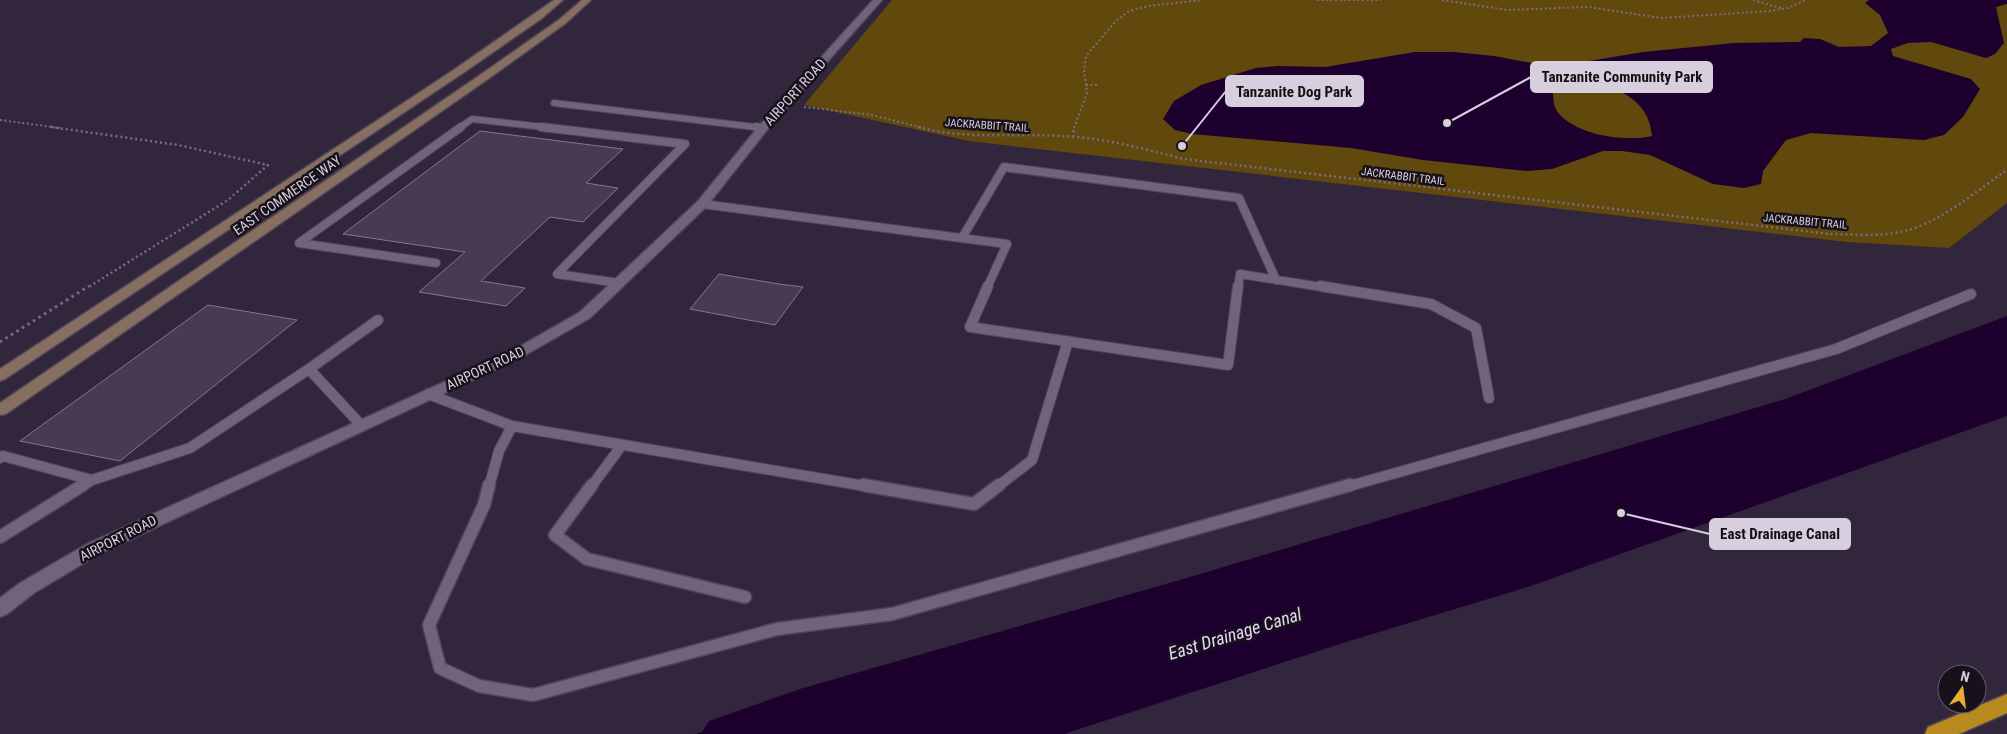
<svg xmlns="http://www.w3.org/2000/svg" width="2007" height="734" font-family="'Roboto Condensed',sans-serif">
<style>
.green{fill:#61480d}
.water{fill:#1e002f;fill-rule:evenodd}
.building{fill:#473b51;stroke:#83768f}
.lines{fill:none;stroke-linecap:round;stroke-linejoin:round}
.lane-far3-casing{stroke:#4e4456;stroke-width:8}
.lane-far2-casing{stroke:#4e4456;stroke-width:10}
.lane-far1-casing{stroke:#4e4456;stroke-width:12}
.lane-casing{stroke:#4e4456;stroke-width:15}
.street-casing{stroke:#4e4456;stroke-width:3}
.secondary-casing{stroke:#4e4456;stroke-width:3}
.highway-casing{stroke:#4e4456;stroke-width:3}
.path-far2{stroke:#776e80;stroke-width:2;stroke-dasharray:2 2.5;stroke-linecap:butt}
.path-far1{stroke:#776e80;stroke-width:2.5;stroke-dasharray:2 3;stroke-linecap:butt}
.path{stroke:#776e80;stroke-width:3;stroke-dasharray:2.5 4;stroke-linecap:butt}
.lane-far3{stroke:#70637c;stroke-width:6}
.lane-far2{stroke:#70637c;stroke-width:8}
.lane-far1{stroke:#70637c;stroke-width:10}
.lane{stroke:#70637c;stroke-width:12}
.street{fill:#70637c;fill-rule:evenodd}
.secondary{fill:#866f60;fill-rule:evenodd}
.highway{fill:#b88a1d;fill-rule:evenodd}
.labels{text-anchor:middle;stroke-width:5;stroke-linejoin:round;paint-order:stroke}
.far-street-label{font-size:11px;fill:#d7cfdd;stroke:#17111b}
.street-label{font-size:14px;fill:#d7cfdd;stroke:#17111b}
.near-water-label{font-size:18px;font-style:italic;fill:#e7d2f9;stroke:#17111b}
.leader{fill:none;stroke:#d7cfdd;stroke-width:2}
.callout-dot{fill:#d7cfdd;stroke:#17111b;stroke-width:2}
.callout{fill:#d7cfdd;stroke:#d7cfdd;stroke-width:2}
.callout-label{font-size:15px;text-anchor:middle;font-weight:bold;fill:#111}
</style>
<rect width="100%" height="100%" fill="#31263b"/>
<path class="green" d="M892 0H2007V203L1949 248 1847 242 969 141 804 105Z"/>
<path class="water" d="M1869 0H2007V4L1996 7 2004 43 1995 54 1986 58 1931 42 1908 43 1891 49 1893 56 1971 79 1980 89 1963 117 1944 135 1924 140 1811 133 1786 140 1763 171 1761 184 1744 188 1713 184 1650 155 1622 151H1603L1552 169 1527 171 1423 160 1351 148 1192 134 1175 130 1163 119 1174 101 1201 85 1256 68 1277 66 1325 67 1415 52H1454L1494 56 1553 67 1643 52 1734 43 1800 42 1804 38 1820 39 1839 47 1871 46 1888 33 1880 15 1865 3ZM1587 82C1619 87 1649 100 1652 136 1625 142 1581 136 1560 115 1553 108 1553 98 1553 89L1566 84Z
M2007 316V416L1528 587 1343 643 1064 734H695L702 732 709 721 800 689 1190 577 1785 399Z"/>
<path class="building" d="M480 131 623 149 586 183 618 188 583 222 550 217 481 281 525 288 506 306 419 292 465 252 343 234Z
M719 274 779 284 803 287 775 325 690 309Z
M208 305 297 320 120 461 20 441Z"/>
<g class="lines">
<defs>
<path id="lane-far3" d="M554 103 763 128
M459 128 472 119 552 128"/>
<path id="lane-far2" d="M541 127 685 144 557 274 619 283
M756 127 763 128
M702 204 1007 244 987 288
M962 238 1004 167 1239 198 1276 280
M436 263 299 243 461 127
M1238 288 1240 274 1328 288"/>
<path id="lane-far1" d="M988 286 970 327 1228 365 1238 286
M1320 286 1431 304 1476 328 1489 398
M428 394 512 426 871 487
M361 425 309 369 378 320
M0 458 3 456 92 480
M81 487 92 480 190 448 309 369
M489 487 499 451 512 426
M591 487 622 445
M997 487 1032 460 1068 341
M1346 487 1836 349 1971 294"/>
<path id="lane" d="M489 485 484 505 429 625 440 668 479 686 533 695 777 629 892 614 1350 485
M592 485 555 535 587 559 745 597
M863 485 974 504 999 485
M0 537 83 485"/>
<path id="street" d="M873 0H882L767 130 706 207 590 318 520 358 99 554 34 593 7 614 0 617V598L20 583 87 544 510 352 580 312 698 201 759 126Z"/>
<path id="secondary" d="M554 0H563L541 19 463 73 5 379 0 381V369L455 69Z
M582 0H591L566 23 488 79 6 414 0 415V403L480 75 560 19Z"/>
<path id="highway" d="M2007 694V713L1959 734H1925L1928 727Z"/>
</defs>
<use href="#lane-far3" class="lane-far3-casing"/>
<use href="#lane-far2" class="lane-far2-casing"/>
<use href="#lane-far1" class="lane-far1-casing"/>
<use href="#lane" class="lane-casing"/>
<use href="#street" class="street-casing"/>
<use href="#secondary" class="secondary-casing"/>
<use href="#highway" class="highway-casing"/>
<path class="path-far2" d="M1317 0H1381
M1442 0 1507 10 1588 7 1661 18 1770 11 1788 8 1806 0
M1753 0 1784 9
M1086 85H1099
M804 107 872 115 923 128
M0 120 60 128
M1074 128 1087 93 1084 71 1086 56 1116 21 1129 11 1149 6 1203 0"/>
<path class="path-far1" d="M51 127 178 145 268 165 228 200 87 288
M918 127C966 140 1015 133 1063 136 1105 138 1144 149 1184 159L1830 234C1853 234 1877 237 1900 232 1940 224 1974 192 2007 170
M1073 137 1074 127"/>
<path class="path" d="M0 342 89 286"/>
<use href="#lane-far3" class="lane-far3"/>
<use href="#lane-far2" class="lane-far2"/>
<use href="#lane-far1" class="lane-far1"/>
<use href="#lane" class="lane"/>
<use href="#street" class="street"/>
<use href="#secondary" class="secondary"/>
<use href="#highway" class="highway"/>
</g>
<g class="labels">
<g class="far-street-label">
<text transform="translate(987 125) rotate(4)" y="4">JACKRABBIT TRAIL</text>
<text transform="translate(1403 176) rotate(7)" y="4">JACKRABBIT TRAIL</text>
<text transform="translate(1805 221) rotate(5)" y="4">JACKRABBIT TRAIL</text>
</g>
<g class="street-label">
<text transform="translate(795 92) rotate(-48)" y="5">AIRPORT ROAD</text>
<text transform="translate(287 195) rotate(-35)" y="5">EAST COMMERCE WAY</text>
<text transform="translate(485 368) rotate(-25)" y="5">AIRPORT ROAD</text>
<text transform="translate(118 538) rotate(-27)" y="5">AIRPORT ROAD</text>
</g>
<g class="near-water-label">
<text transform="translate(1235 634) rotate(-17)" y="6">East Drainage Canal</text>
</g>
</g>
<path class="leader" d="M1447 123L1531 77M1182 146L1226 91M1621 513L1710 534"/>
<g class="callout-dot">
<circle cx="1447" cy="123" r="5"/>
<circle cx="1182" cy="146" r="5"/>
<circle cx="1621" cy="513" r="5"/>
</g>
<g class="callout">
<rect x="1531" y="62" width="181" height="30" rx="5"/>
<rect x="1226" y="76" width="137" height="30" rx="5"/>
<rect x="1710" y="519" width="140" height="30" rx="5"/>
</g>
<g class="callout-label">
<text x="1622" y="82">Tanzanite Community Park</text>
<text x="1294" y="97">Tanzanite Dog Park</text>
<text x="1780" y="539">East Drainage Canal</text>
</g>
<g transform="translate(1962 689) rotate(14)"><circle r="24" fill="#17111b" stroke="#645d69"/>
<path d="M0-4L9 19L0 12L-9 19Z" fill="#e4ae35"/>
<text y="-8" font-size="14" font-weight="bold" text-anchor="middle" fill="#d7cfdd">N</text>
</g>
</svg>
